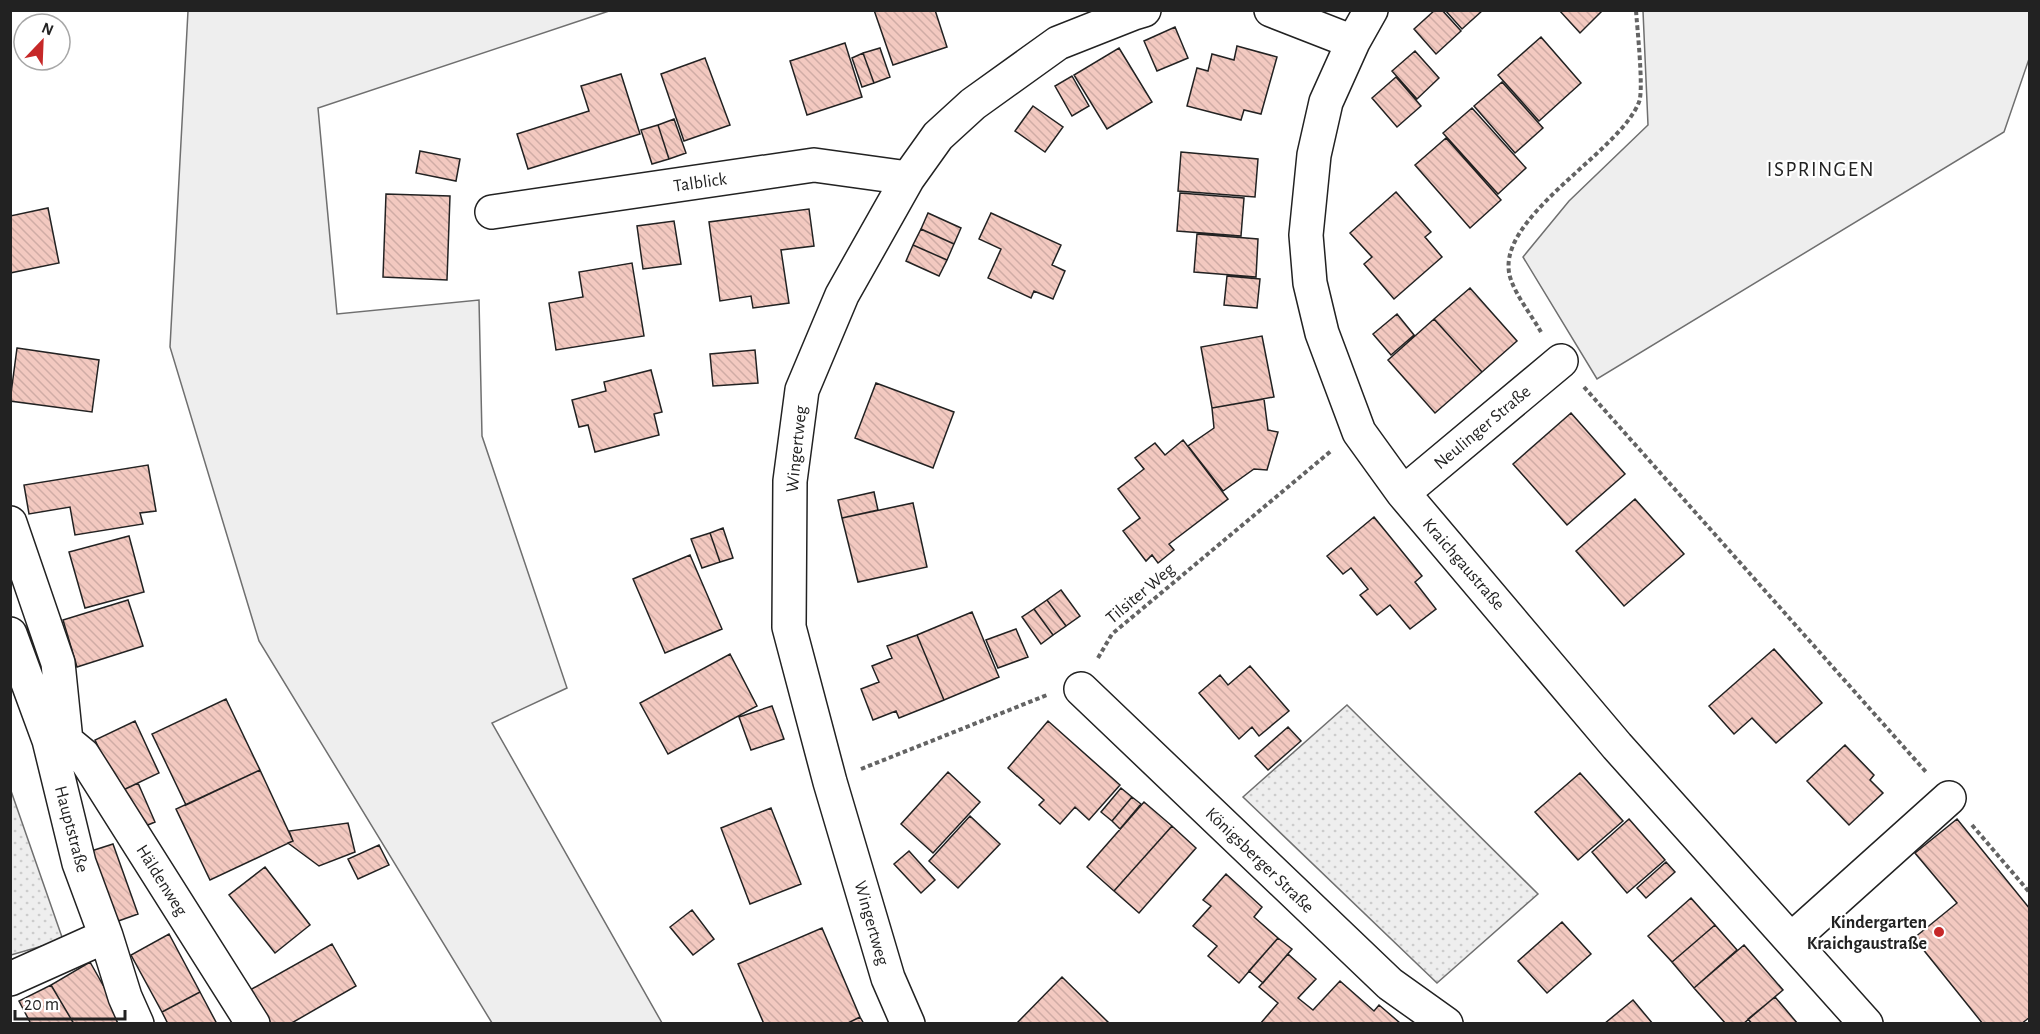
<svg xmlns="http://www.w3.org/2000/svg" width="2040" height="1034" font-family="'Alegreya Sans',sans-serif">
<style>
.green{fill:#eee;stroke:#6f6f6f;stroke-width:1.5}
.park{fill:url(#park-dots);stroke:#6f6f6f;stroke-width:1.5}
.building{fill:url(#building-back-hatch);stroke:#222;stroke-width:1.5}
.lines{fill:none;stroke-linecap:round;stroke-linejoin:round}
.minor-casing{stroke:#222;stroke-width:36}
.path{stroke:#646464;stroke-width:4;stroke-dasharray:4.5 3;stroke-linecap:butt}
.minor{stroke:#fff;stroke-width:33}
.poi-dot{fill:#c62828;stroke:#fff;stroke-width:2}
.labels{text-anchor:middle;stroke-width:4.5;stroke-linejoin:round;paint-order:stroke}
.street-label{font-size:18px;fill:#222;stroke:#fff}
.poi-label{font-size:18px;font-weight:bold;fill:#222;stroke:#fff;text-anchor:end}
.quarter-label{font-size:21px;letter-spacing:1.5px;fill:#222;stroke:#fff}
</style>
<defs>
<pattern id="park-dots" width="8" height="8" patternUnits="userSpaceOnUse" patternTransform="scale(1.5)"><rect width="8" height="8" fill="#eee"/><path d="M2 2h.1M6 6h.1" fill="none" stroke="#ccc" stroke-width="1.8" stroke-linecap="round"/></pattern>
<pattern id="building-back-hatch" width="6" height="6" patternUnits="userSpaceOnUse" patternTransform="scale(1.5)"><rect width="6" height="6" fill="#f3c9c0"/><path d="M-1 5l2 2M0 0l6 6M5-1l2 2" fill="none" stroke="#d0aca5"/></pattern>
</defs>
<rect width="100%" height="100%" fill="#fff"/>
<path class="green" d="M188 11H609L318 108 337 314 479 300 482 436 567 688 492 723 662 1023H492L259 641 170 347Z
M1643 11H2029V59L2004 132 1597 379 1523 257 1569 201 1648 125Z"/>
<path class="park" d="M1347 705 1538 894 1437 983 1243 797Z
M10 788 63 940 11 955H10Z"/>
<path class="building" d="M874 10H935L947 47 893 65Z
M1435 10H1442L1461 31 1436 54 1414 29Z
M1445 10H1483L1462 29Z
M1559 10H1603L1580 33Z
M1175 27 1188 58 1157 71 1144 41Z
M1541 37 1581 83 1539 121 1498 75Z
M845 43 862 97 807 115 790 61Z
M1237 46 1277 57 1261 114 1244 110 1241 120 1187 106 1197 68 1208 71 1212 54 1234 60Z
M880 48 890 77 874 83 863 53Z
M1119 48 1152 102 1107 129 1074 75Z
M1415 51 1439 78 1417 99 1392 71Z
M863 53 874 83 862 87 852 58Z
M705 58 730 125 684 141 661 74Z
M621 74 640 134 528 169 517 134 589 111 581 86Z
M1072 76 1089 106 1072 116 1055 86Z
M1396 77 1421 106 1397 127 1372 98Z
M1502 82 1543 128 1515 153 1474 106Z
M1033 106 1063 127 1045 152 1015 131Z
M1472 108 1526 168 1498 194 1443 133Z
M674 119 686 153 669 159 658 125Z
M658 125 669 159 652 164 641 130Z
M1446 138 1501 200 1470 228 1415 165Z
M420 151 460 159 456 181 416 173Z
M1181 152 1258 159 1255 197 1178 191Z
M1396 192 1431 232 1425 237 1442 257 1394 299 1364 264 1372 257 1350 233Z
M1180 193 1244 198 1241 236 1177 231Z
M386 194 450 196 447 280 383 277Z
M48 208 59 263 10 273V216Z
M809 209 814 246 781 250 789 303 753 308 751 296 720 301 709 222Z
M928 213 961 228 954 244 921 229Z
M991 213 1061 245 1052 265 1065 271 1053 299 1034 291 1031 298 988 278 1001 249 979 239Z
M674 221 681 264 643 269 637 226Z
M921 229 954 244 947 260 913 245Z
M1197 234 1258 239 1256 277 1194 272Z
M913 245 947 260 939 276 906 261Z
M632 263 644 336 556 350 549 303 583 297 579 272Z
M1227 276 1260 279 1257 308 1224 305Z
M1470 288 1517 341 1482 372 1434 319Z
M1397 314 1414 335 1391 355 1373 334Z
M1434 319 1482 372 1435 413 1388 360Z
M1262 336 1274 397 1212 408 1201 347Z
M17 348 99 360 92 412 10 401Z
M755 350 758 383 713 386 710 354Z
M651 370 662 412 654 414 659 435 595 452 588 425 579 427 572 400 606 391 604 382Z
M876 383 954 412 933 468 855 438Z
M1264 399 1268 430 1278 432 1267 470 1254 469 1223 491 1188 446 1214 428 1212 408Z
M1571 413 1625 474 1567 525 1513 464Z
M1183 440 1228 499 1169 544 1174 550 1158 563 1152 555 1146 561 1123 531 1140 518 1118 489 1144 469 1135 458 1155 443 1165 455Z
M148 465 156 511 140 513 143 524 75 535 70 507 29 514 24 485Z
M874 492 878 510 842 518 838 500Z
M1635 499 1684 554 1624 606 1576 551Z
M913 503 927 567 858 582 842 518Z
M1374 517 1422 576 1415 582 1436 609 1410 629 1390 605 1377 615 1360 595 1368 589 1351 568 1343 574 1327 556Z
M723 528 733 558 720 562 710 533Z
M710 533 720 562 702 568 691 539Z
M129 536 144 592 85 608 69 552Z
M690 555 722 629 665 653 633 579Z
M1061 590 1080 616 1066 626 1047 600Z
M128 600 143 646 77 667 63 620Z
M1047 600 1066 626 1053 635 1034 609Z
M1034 609 1053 635 1041 644 1022 617Z
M972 612 999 677 944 700 917 635Z
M1016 629 1028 657 998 668 986 640Z
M917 635 944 700 899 718 896 711 873 720 861 689 879 682 872 666 892 658 887 646Z
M1774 649 1822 703 1776 743 1752 718 1734 734 1709 706Z
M730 654 757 706 668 754 640 703Z
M1250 666 1289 711 1259 736 1252 727 1239 739 1199 693 1220 675 1228 685Z
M226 699 260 770 186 805 152 734Z
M772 706 784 739 751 750 739 717Z
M135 721 159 773 119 792 95 740Z
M1048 721 1120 785 1089 820 1075 807 1060 824 1039 805 1044 800 1008 768Z
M1288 727 1301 741 1268 770 1255 756Z
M1845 745 1874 775 1870 780 1883 793 1849 825 1807 781Z
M260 770 293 841 210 880 176 809Z
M948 772 980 802 933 853 901 824Z
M1580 773 1623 821 1578 860 1535 812Z
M138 783 155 822 136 830 119 792Z
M1121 788 1132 797 1112 821 1101 812Z
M1132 797 1141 804 1120 829 1112 821Z
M1144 802 1172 826 1114 891 1087 867Z
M771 808 801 884 750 904 721 828Z
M970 816 1000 844 958 888 929 861Z
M1629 819 1665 860 1627 893 1592 852Z
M1957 819 2030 909V1017L2021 1024H1983L1914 938 1957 903 1915 853Z
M348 823 355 852 319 866 288 843 293 841 289 831Z
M1172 826 1196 848 1139 913 1114 891Z
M113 844 138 914 110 924 85 853Z
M379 845 389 865 358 879 348 859Z
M909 851 935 880 921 893 894 864Z
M1666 862 1675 872 1646 898 1637 888Z
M265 867 310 925 275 953 229 895Z
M1226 874 1262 907 1254 917 1278 938 1239 983 1208 956 1217 946 1193 926 1211 906 1203 900Z
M1691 898 1715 925 1672 962 1648 936Z
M692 910 714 939 693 955 670 927Z
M1562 922 1591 954 1547 993 1518 961Z
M1715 925 1737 950 1694 988 1672 962Z
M822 928 860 1017 846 1024H764L738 964Z
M169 934 200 992 162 1012 131 955Z
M1278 938 1292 949 1263 983 1249 971Z
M332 944 356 986 290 1024H260L243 994Z
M1744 945 1783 990 1743 1024H1726L1694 988Z
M1288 954 1316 979 1298 998 1313 1010 1340 981 1374 1011 1379 1005 1400 1023 1260 1024 1278 1003 1259 987Z
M90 962 125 1024H74L51 985Z
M1062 977 1110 1024H1016Z
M51 985 74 1024H31L19 1001Z
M200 992 217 1024H168L162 1012Z
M1775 997 1798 1024H1752L1748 1019Z
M1633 1000 1653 1024H1604Z
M860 1017 864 1024H846Z"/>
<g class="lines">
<defs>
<path id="minor" d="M1271 10 1353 42
M1371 10 1353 42 1326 102 1314 155 1306 235 1310 283 1322 333 1359 432 1403 493 1617 746 1866 1024
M492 212 814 165 908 178
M1403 493 1561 361
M10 523 58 663 66 741
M10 634 49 740 79 863 106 936 125 997 137 1024
M1081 689 1390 984 1446 1024
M49 740 66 741 83 755 253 1024
M1792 939 1949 798
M10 979 106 936
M908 1024 888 978 830 782 789 627 790 481 802 390 842 295 908 178 938 136 973 104 1058 43 1134 13 1144 10"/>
</defs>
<use href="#minor" class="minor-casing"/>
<path class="path" d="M1541 332C1532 316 1517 297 1511 280 1489 220 1619 154 1639 102 1644 90 1637 27 1636 10
M1584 387 1926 772
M1098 658 1112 634 1331 451
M861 769 1047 695
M1972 825 2030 893"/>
<use href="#minor" class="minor"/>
</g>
<circle class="poi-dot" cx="1939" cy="932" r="6"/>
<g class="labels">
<g class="street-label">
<text transform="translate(700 182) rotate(-8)" y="6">Talblick</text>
<text transform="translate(1482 427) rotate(-40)" y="6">Neulinger Straße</text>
<text transform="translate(796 449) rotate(-84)" y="6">Wingertweg</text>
<text transform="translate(1464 564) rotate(49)" y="6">Kraichgaustraße</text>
<text transform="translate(1140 593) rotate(-40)" y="6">Tilsiter Weg</text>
<text transform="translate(72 829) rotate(75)" y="6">Hauptstraße</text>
<text transform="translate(1260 860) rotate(44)" y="6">Königsberger Straße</text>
<text transform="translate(162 880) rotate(58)" y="6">Häldenweg</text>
<text transform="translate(872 923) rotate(74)" y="6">Wingertweg</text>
</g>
<g class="poi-label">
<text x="1927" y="928">Kindergarten<tspan x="1927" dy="21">Kraichgaustraße</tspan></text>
</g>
<g class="quarter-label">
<text x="1821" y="176">ISPRINGEN</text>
</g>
</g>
<rect width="2040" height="1034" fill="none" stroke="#222222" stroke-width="24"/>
<g transform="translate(42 42) rotate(23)"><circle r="28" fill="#ffffff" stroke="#a7a7a7" stroke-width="1.5"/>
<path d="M0-4.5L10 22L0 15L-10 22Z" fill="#c62828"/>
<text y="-9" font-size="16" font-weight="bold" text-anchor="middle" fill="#222222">N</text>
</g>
<path d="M15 1010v9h110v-9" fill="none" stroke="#222222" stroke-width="3"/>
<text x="24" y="1010" font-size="18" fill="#222222" stroke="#ffffff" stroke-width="4.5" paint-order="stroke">20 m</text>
</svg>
